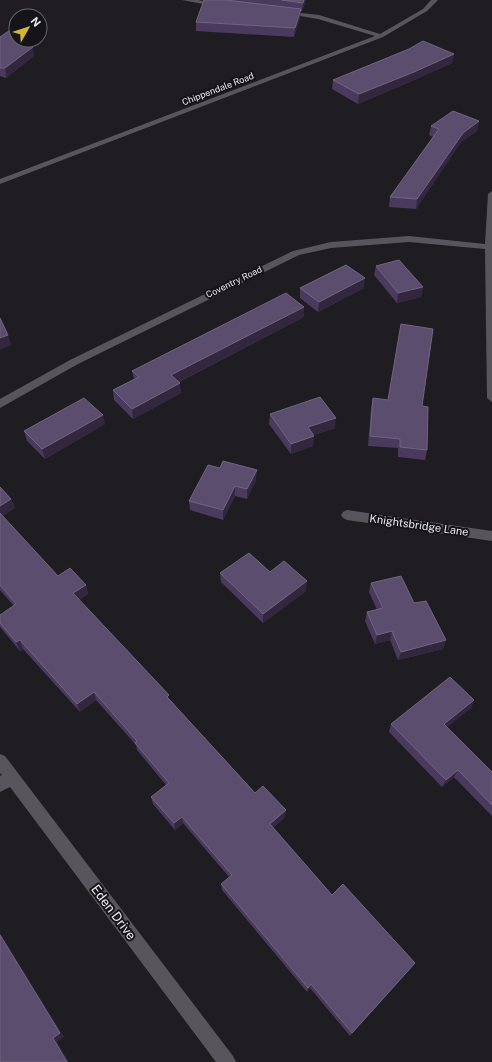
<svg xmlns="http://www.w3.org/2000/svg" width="492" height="1062" font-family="'Public Sans',sans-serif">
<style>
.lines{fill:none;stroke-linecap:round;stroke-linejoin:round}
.street{fill:#58565c;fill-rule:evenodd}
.wall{fill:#4a3a5e}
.shaded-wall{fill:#32273f}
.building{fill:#5b4d6d;stroke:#716581}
.labels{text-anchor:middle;stroke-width:4;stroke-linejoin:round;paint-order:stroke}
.far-street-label{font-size:9px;fill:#e9e8eb;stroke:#151418}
.street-label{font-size:11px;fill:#e9e8eb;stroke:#151418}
.near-street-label{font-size:13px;fill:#e9e8eb;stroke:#151418}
</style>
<rect width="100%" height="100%" fill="#1f1d22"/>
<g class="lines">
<path class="street" d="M182 0H198L222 5 219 7Z
M431 0H438L427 11 383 37 0 184V179L375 36 318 19 283 13V11L319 15 380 34 423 9Z
M492 191V402L487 398 485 249 409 242 331 248 299 255 78 364 0 408V399L70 360 293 251 331 242 409 236 485 244 488 194Z
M347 510 492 531V541L347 520 343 518 341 515 343 512Z
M0 754 5 756 233 1056 236 1062H216L10 787 0 792V776L2 775 0 773Z"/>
</g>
<path class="wall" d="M204 0H306L302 11H300V18L294 37 196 31V22Z
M0 37 34 56 6 78 0 76Z
M454 54 452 63 412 81 358 104 332 89 333 80Z
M479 121 477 131 461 142 416 209 389 207 390 197 433 137 429 135 431 126Z
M376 266 423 287 421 297 397 303 374 275Z
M300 288H364L318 312 300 298Z
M304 317 179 382 181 393 133 419 114 400 113 390 134 379 132 371Z
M373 398 422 406 427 450 425 460 398 457V448L368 446 371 408Z
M270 414 335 428 314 435 313 446 291 454 269 424Z
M105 424 45 459 27 441 24 431Z
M256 480 247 499 235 496 223 520 190 510 189 501Z
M0 487 11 499 15 508 2 516 58 576 86 585 88 594 79 600 255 793 286 810 285 817 273 828 332 895 415 963 412 967 350 1036 310 988 307 992 222 890 221 884 229 877 183 823 175 830 153 804 151 797 166 785 137 750 136 745 96 700 80 712 23 649 20 651 0 627V623L14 606 0 590Z
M270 572 306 591 263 623 221 582 220 573Z
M371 583 414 603 446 640 443 649 398 660 390 640 375 644 365 621 367 612 377 610 369 592Z
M474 700 471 708 447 727 492 772V816L454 777 442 787 389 732 391 724Z"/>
<path class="shaded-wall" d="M304 0H306L302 11 303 3Z
M301 9 300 18 294 37 295 28Z
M33 47 34 56 6 78 5 68Z
M454 54 452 63 412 81 358 104 359 94Z
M479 121 477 131 461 142 416 209 417 199 463 133Z
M365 278 364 288 318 312 319 302Z
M423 287 421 297 397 303 398 293Z
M304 307V317L172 385 171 375Z
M8 335 11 345 0 350V338Z
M180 383 181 393 133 419 132 409Z
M103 415 105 424 45 459 42 449Z
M336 418 335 428 308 437V427Z
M314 436 313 446 291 454V444Z
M257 470 256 480 247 499V489Z
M235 486V496L223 520V510Z
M11 499 15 508 0 517V506Z
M307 581 306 591 263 623V614Z
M86 585 88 594 76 602 73 593Z
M392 631 390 640 375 644 377 635Z
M20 640 23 649 20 651 16 642Z
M446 640 443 649 398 660 401 652Z
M94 692 96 700 80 712 77 704Z
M474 700 471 708 441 732 444 724Z
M458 770 454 777 442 787 446 780Z
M286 810 285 817 269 831 270 824Z
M182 817 183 823 175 830 174 823Z
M0 933 64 1037 57 1042 69 1062H67L53 1038 0 935Z
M415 963 412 967 350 1036 352 1033Z
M311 984 310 988 307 992 308 988Z"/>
<path class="building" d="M204 0H226L301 9 295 28 196 22Z
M282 0H304L303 3Z
M16 26V40H27L33 47 5 68H0V37Z
M423 41 454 54 414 72 359 94 333 80 409 49Z
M453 111 479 121 463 133 417 199 390 197 439 129 431 126Z
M399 260 423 287 398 293 376 266Z
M346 265 365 278 319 302 300 288Z
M286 293 304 307 171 375 180 383 132 409 113 390 139 377 132 371Z
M0 318 8 335 0 338Z
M401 324 433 329 422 406 428 407 427 450 400 447V439L370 436 373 398 388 400Z
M320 397 336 418 308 427 314 436 291 444 270 414Z
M84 398 103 415 42 449 24 431Z
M223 461 257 470 247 489 235 486 223 510 189 501 208 465 220 468Z
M0 487 11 499 0 506Z
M0 513 58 576 70 568 86 585 73 593 169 695 167 697 255 793 263 786 286 810 270 824 332 895 343 884 415 963 352 1033 311 984 308 988 221 884 232 875 182 817 174 823 151 797 169 783 135 743 137 741 94 692 77 704 20 640 16 642 0 623V615L16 604 0 585Z
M249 553 270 572 284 561 307 581 263 614 220 573Z
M401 576 414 603 426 601 446 640 401 652 392 631 377 635 367 612 383 608 371 583Z
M450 677 474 700 444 724 492 772V805L458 770 446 780 391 724Z
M0 935 60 1033 53 1038 67 1062H0Z"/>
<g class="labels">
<g class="far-street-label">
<text transform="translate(218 89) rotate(-21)" y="3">Chippendale Road</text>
<text transform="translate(234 282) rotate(-26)" y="3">Coventry Road</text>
</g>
<g class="street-label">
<text transform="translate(419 525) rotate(8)" y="4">Knightsbridge Lane</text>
</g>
<g class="near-street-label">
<text transform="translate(114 912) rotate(53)" y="5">Eden Drive</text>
</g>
</g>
<g transform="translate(28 28) rotate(51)"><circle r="19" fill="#151418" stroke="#6a696c"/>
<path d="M0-3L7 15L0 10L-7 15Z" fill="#d6b534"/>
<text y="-6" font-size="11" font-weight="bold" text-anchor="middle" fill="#e9e8eb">N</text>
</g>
</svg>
